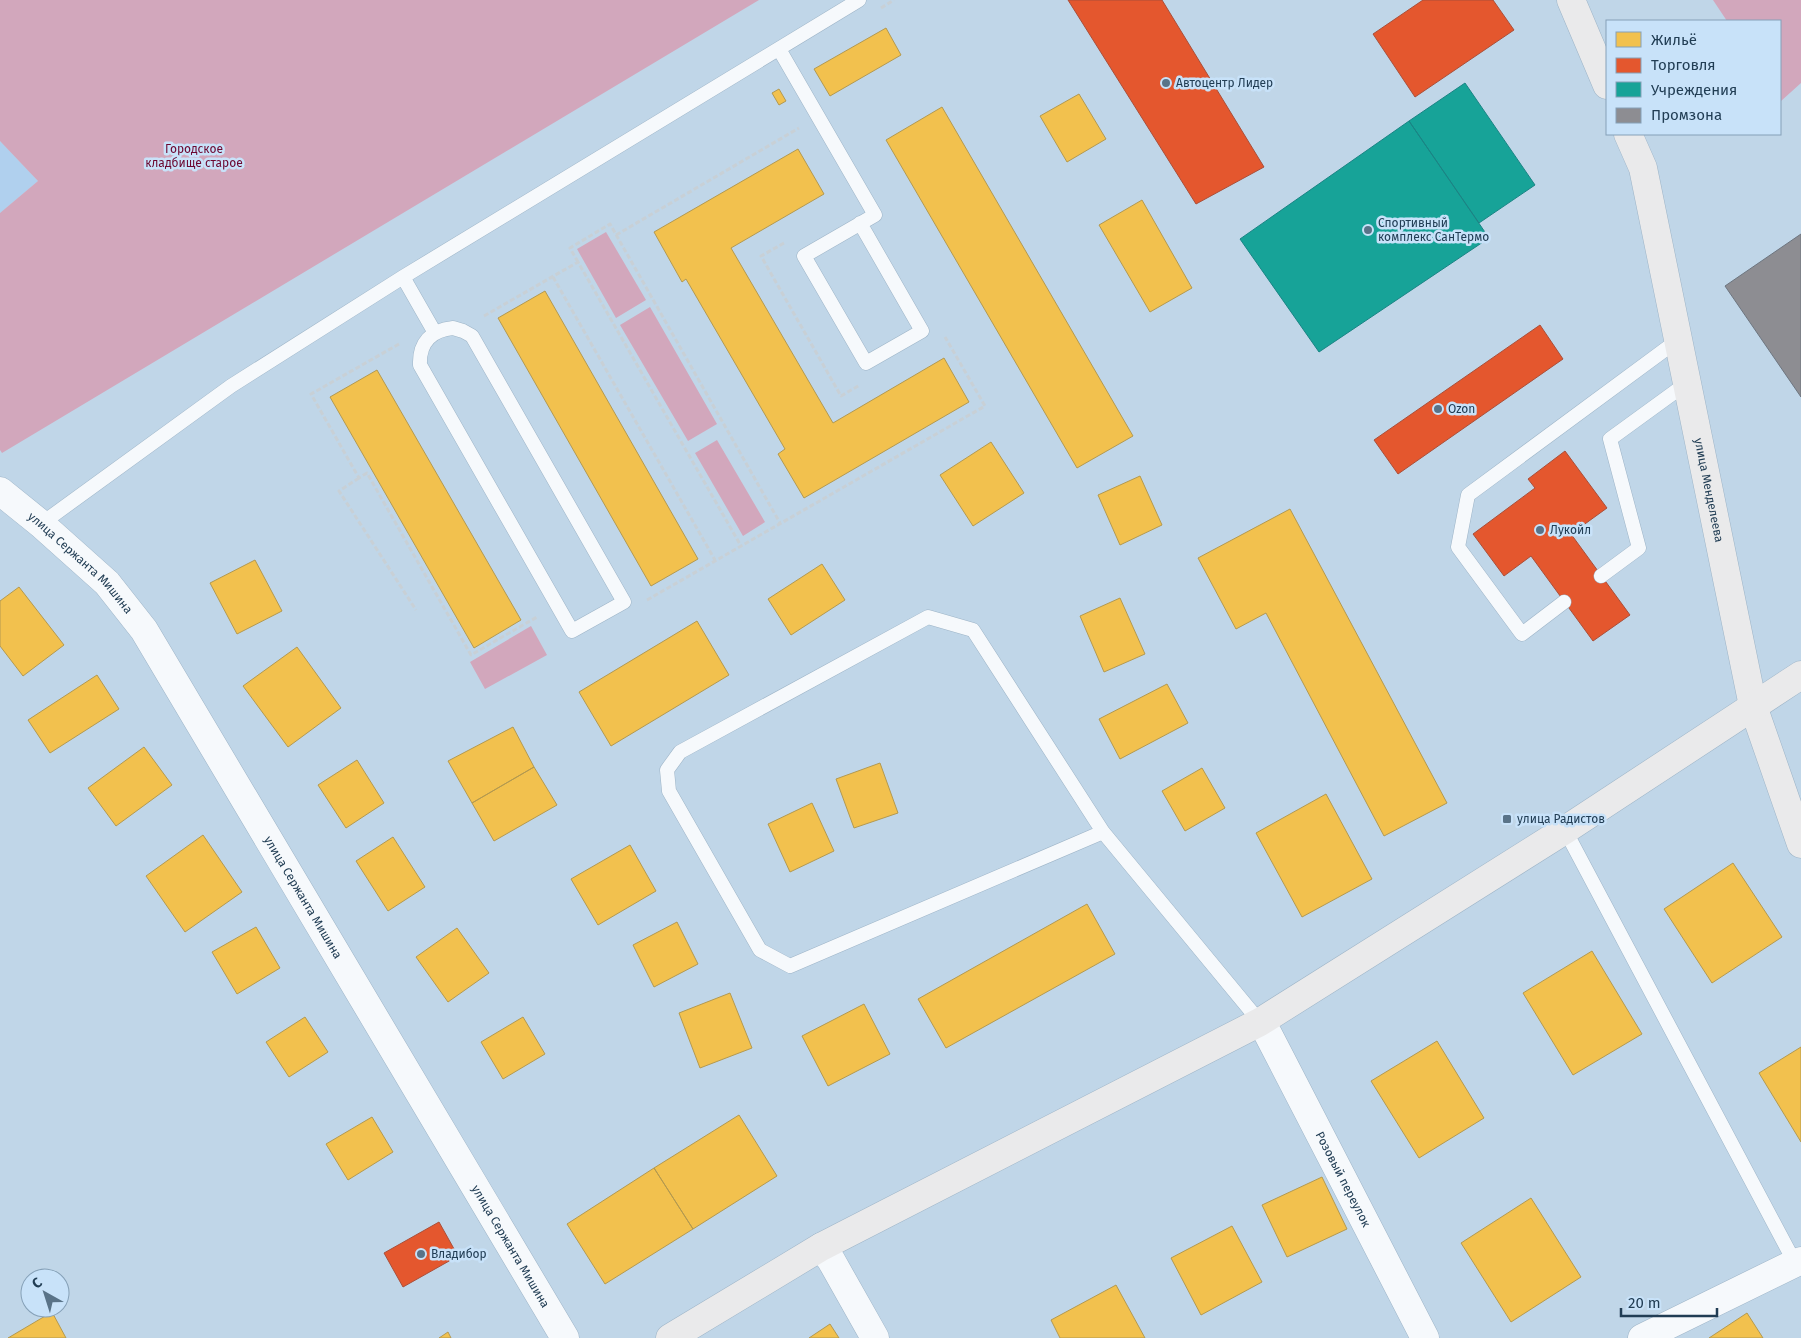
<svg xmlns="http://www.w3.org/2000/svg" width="1801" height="1338" font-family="'Fira Sans',sans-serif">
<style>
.built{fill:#b0d0ee}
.green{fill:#d2a7bc}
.homes{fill:#f2c14e;stroke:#b39950}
.shops{fill:#e4572e;stroke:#aa4f39}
.public{fill:#17a398;stroke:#1a8484}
.industry{fill:#8d8d92;stroke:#6d757f}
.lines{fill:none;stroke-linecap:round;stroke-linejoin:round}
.lane-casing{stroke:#9db4c7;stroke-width:15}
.street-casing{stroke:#9db4c7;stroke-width:29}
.secondary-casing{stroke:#9db4c7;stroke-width:29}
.path{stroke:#c8d0d6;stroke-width:3;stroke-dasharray:5 2.5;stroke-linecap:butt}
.lane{stroke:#f6f9fc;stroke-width:14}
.street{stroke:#f6f9fc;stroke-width:28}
.secondary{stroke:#eaeaeb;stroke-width:28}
.poi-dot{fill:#597388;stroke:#c8e2f9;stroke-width:2}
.labels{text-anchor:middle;stroke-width:5;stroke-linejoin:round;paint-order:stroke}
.poi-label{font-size:12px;fill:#213d54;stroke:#c8e2f9;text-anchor:start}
.park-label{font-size:12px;fill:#6c0730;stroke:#c8e2f9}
.street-label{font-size:12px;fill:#213d54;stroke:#c8e2f9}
</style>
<rect width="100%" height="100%" fill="#c0d6e8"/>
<path class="built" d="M0 141 38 181 0 213Z"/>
<path class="green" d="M0 0H759L2 453 0 450V213L38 181 0 141Z
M1713 0H1801V83L1781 101 1780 21H1727Z
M606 232 646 300 616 318 577 249Z
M650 307 717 424 688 441 620 325Z
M717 440 765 522 743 536 695 453Z
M531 626 547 655 485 689 470 662Z"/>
<path class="homes" d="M886 28 901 55 830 96 814 69Z
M779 89 786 101 779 105 772 93Z
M1079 94 1106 139 1067 162 1040 116Z
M942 107 1133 436 1077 468 886 140Z
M798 149 824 194 731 248 833 423 944 358 969 402 804 498 778 454 785 449 686 279 682 282 654 232Z
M1142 200 1192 288 1150 312 1099 225Z
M545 291 698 559 651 586 498 318Z
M377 370 521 620 474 648 330 397Z
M991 442 1024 493 973 526 940 475Z
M1140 476 1162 525 1120 545 1098 495Z
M1290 509 1447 803 1384 836 1266 613 1236 629 1198 558Z
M255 560 282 611 237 634 210 583Z
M822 564 845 600 791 635 768 599Z
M19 587 64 645 23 676 0 646V601Z
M1120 598 1145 654 1104 672 1080 616Z
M697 621 729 675 611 746 579 692Z
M297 647 341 708 288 747 243 686Z
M97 675 119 709 50 753 28 720Z
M1167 684 1188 723 1120 759 1099 719Z
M513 727 534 767 472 803 448 761Z
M144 747 172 785 116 826 88 788Z
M357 760 384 803 346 828 318 785Z
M880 763 898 813 854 828 836 779Z
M534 767 557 805 494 841 472 803Z
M1202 768 1225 808 1185 831 1162 791Z
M1326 794 1372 879 1302 917 1256 833Z
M812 803 834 851 790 872 768 824Z
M203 835 242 892 185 932 146 876Z
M393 837 425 887 388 911 356 861Z
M630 845 656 891 598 925 571 879Z
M1733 863 1782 937 1712 983 1664 909Z
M1087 904 1115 954 946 1048 918 999Z
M677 922 698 964 654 987 633 945Z
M256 927 280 968 237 994 212 952Z
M457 928 489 973 448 1002 416 957Z
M1592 951 1642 1034 1573 1075 1523 993Z
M730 993 752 1048 700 1068 679 1013Z
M864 1004 890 1054 828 1086 802 1036Z
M305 1017 328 1052 289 1077 266 1042Z
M523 1017 545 1054 503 1079 481 1042Z
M1437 1041 1484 1118 1419 1158 1371 1081Z
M1801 1047V1142L1759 1073Z
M739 1115 777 1176 693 1229 654 1168Z
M372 1117 393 1152 348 1180 326 1144Z
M654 1168 693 1229 605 1284 567 1224Z
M1322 1177 1347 1229 1287 1257 1262 1205Z
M1531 1198 1581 1277 1511 1322 1461 1243Z
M1232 1226 1262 1282 1201 1315 1171 1258Z
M1116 1285 1145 1338H1060L1051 1320Z
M52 1312 66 1338H8Z
M1747 1313 1763 1338H1709Z
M830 1324 839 1338H809Z
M448 1332 451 1338H439Z"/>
<path class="shops" d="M1068 0H1162L1264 167 1196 204Z
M1423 0H1493L1514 30 1415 97 1373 34Z
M1540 325 1563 359 1398 474 1374 440Z
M1565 451 1607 508 1571 534 1630 615 1593 641 1531 556 1504 576 1473 534 1535 488 1528 479Z
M439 1222 458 1256 403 1287 384 1253Z"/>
<path class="public" d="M1465 83 1535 185 1479 223 1409 121Z
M1409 121 1489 238 1319 352 1240 239Z"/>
<path class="industry" d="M1801 234V397L1725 286Z"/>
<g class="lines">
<defs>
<path id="lane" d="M779 49 875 215 804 256 866 363 922 331 860 223
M403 277 435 333
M453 328 463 331 472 336 624 602 572 631 420 365C419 343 431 330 453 328Z
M41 524 231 386 403 277 859 0
M1601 576 1639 548 1610 439 1687 383
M1564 602 1522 634 1458 547 1468 495 1678 340
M1565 830 1795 1263
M1103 832 790 966 760 950 669 791 667 770 680 752 928 617 973 630 1103 832 1260 1022"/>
<g id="street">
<path id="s1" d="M0 491 41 524 107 583 144 630 565 1338"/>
<path id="s2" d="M1260 1022 1268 1034 1425 1338"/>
<path d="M821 1247 831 1260 875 1338"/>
<path d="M1642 1338 1795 1263 1801 1261"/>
</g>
<g id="secondary">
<path d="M1571 0 1607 85"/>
<path id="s3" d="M1628 134 1643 168 1753 706 1801 844"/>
<path d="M670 1338 821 1247 1260 1022 1565 830 1801 675"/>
</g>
</defs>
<use href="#lane" class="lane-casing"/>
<use href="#street" class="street-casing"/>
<use href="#secondary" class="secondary-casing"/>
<path class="path" d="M881 8 894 0
M616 235 799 128
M784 243 761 256 841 396 860 385
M578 262 570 248 610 224 780 523
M553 277 715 560
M484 316 578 262 741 546
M399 344 311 394 359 478 367 473 471 655 537 617
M359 478 339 491 416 610
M647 600 985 406 945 337"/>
<use href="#lane" class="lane"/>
<use href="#street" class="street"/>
<use href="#secondary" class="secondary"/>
</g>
<g class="poi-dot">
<circle cx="1166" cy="83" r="5"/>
<circle cx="1368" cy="230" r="5"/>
<circle cx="1438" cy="409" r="5"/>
<circle cx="1540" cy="530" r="5"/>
<rect x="1502" y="814" width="10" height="10" rx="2.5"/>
<circle cx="421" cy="1254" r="5"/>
</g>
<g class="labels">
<g class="poi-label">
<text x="1176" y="87">Автоцентр Лидер</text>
<text x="1378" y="227">Спортивный<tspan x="1378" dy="14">комплекс СанТермо</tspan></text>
<text x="1448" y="413">Ozon</text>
<text x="1550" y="534">Лукойл</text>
<text x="1517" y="823">улица Радистов</text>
<text x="431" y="1258">Владибор</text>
</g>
<g class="park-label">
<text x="194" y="153">Городское<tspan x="194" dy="14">кладбище старое</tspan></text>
</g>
<g class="street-label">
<text dy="4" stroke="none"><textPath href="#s3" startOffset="366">улица Менделеева</textPath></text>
<text dy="4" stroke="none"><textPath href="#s1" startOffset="108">улица Сержанта Мишина</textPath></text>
<text dy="4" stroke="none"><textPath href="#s1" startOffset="512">улица Сержанта Мишина</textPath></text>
<text dy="4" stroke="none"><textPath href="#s2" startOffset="178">Розовый переулок</textPath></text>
<text dy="4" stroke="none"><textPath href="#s1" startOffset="918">улица Сержанта Мишина</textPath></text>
</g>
</g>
<rect x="1606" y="20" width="175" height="115" fill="#c8e2f9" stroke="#85a0b7"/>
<rect x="1616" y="32" width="25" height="15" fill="#f2c14e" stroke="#85a0b7"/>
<text x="1651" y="45" font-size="15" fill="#213d54">Жильё</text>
<rect x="1616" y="58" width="25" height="15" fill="#e4572e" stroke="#85a0b7"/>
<text x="1651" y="70" font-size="15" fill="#213d54">Торговля</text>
<rect x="1616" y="82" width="25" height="15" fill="#17a398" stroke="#85a0b7"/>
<text x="1651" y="95" font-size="15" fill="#213d54">Учреждения</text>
<rect x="1616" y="108" width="25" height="15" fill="#8d8d92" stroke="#85a0b7"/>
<text x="1651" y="120" font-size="15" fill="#213d54">Промзона</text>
<g transform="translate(45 1293) rotate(321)"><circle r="24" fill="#c8e2f9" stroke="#85a0b7"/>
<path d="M0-4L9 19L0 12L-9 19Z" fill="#597388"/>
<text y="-8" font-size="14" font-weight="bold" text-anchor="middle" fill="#213d54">С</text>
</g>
<path d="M1621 1308v8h96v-8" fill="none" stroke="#213d54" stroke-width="2.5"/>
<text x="1628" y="1308" font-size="15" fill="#213d54" stroke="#c8e2f9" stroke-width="4" paint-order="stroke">20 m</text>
</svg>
